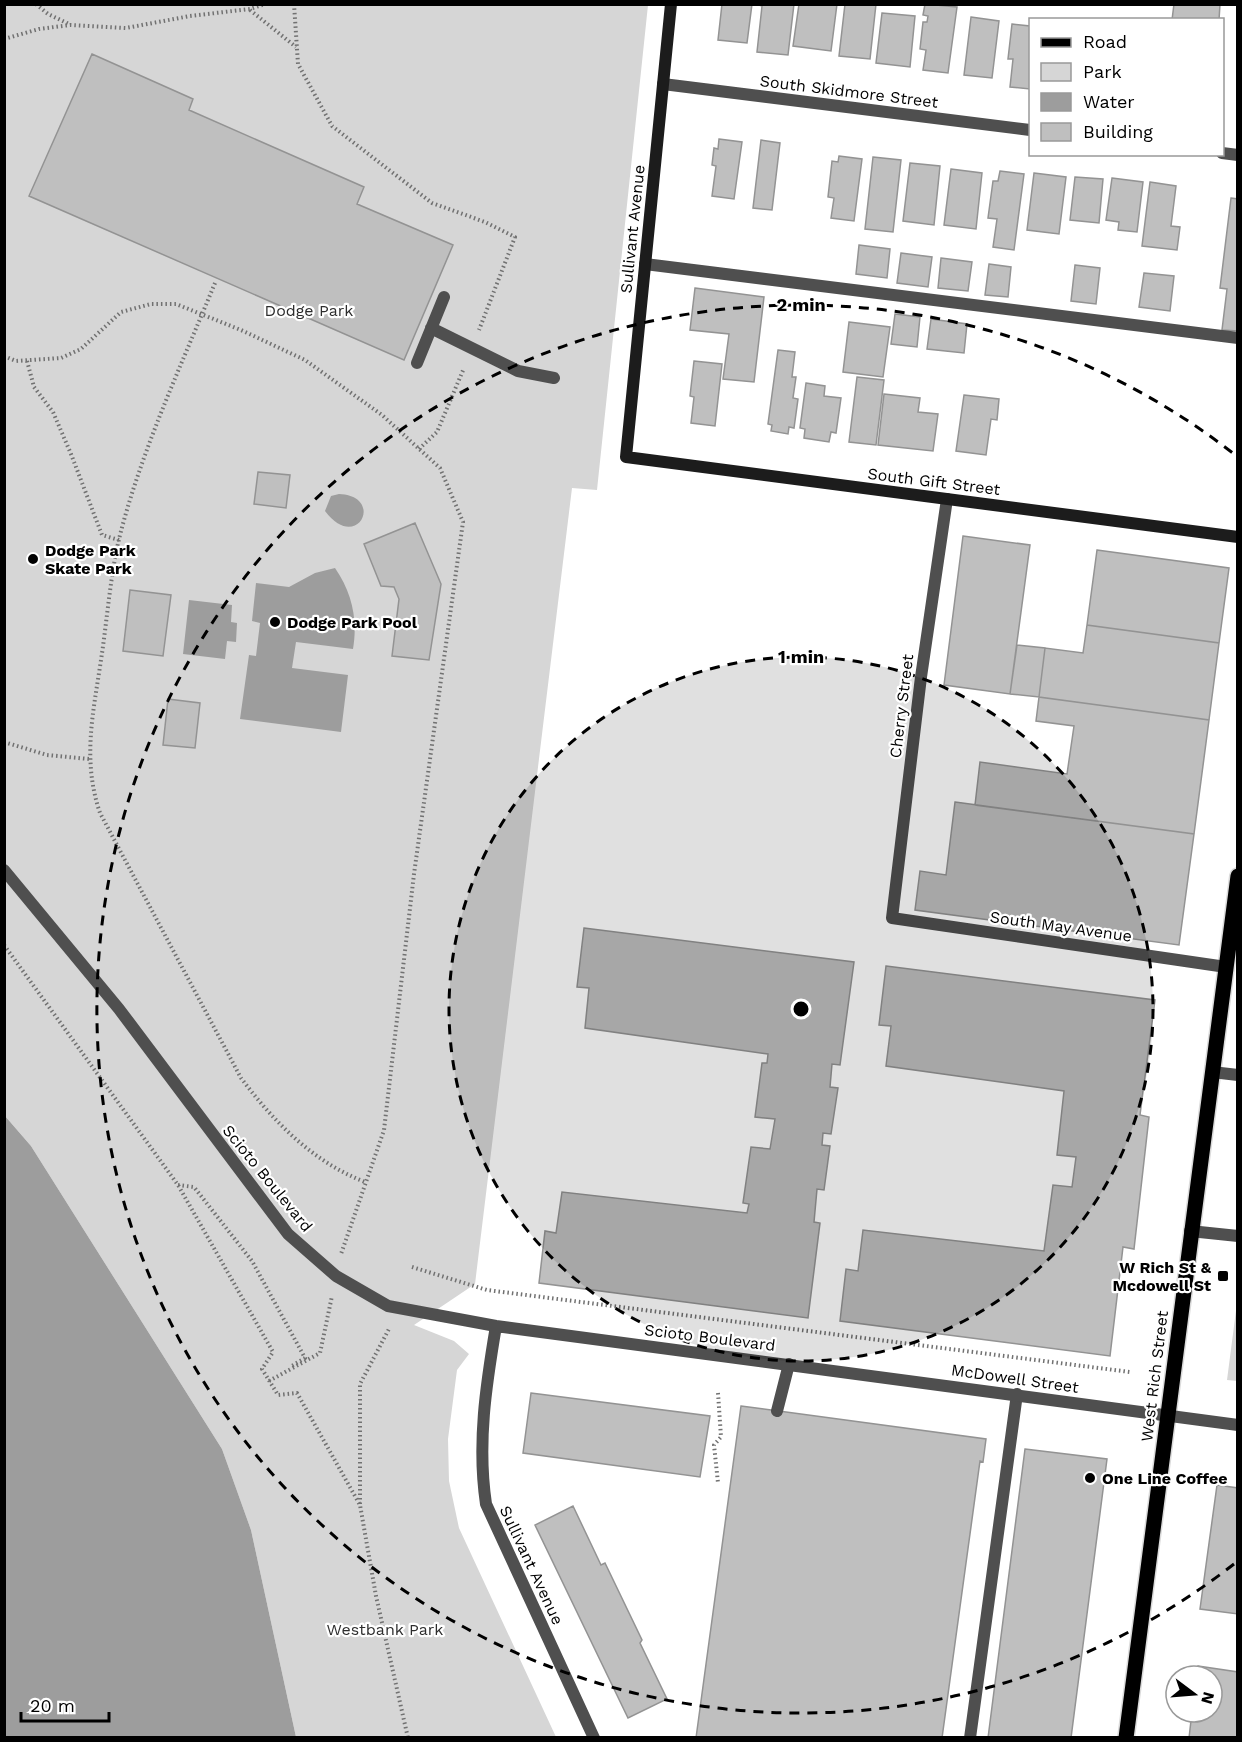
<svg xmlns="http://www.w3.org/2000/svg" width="1242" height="1742" font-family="'Work Sans',sans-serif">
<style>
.green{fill:#d6d6d6}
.water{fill:#9d9d9d}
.building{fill:#bfbfbf;stroke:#939393;stroke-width:1.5}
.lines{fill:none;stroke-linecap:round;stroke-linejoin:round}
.primary-casing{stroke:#dbdbdb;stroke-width:18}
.path{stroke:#717171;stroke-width:4;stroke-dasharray:1.5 3;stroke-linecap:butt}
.lane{stroke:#4f4f4f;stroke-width:12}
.street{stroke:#4f4f4f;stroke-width:12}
.secondary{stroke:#1c1c1c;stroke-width:12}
.primary{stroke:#000;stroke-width:15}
.ring{fill:none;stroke:#000;stroke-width:3;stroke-dasharray:10 8}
.poi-dot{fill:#000;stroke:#fff;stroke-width:2}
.labels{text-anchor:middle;stroke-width:4.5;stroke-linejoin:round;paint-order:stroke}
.street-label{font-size:16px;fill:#000;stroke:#fff}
.park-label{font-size:16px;fill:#2d2d2d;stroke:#fff}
.poi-label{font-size:16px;font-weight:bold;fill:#000;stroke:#fff;text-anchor:start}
.centre{fill:#000;stroke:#fff;stroke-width:3}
.ring-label{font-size:18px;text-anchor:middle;font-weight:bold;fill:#000;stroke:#fff;stroke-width:4.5;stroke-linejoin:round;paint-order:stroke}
</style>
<rect width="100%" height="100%" fill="#fff"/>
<path class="green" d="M5 5H648L597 490 572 488 475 1284 414 1325 454 1341 469 1354 457 1370 448 1439 449 1481 459 1528 556 1737H296L251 1530 222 1449 31 1146 5 1116Z
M1237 1303 1238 1381H1237L1227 1380Z"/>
<path class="water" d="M339 494C386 496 357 554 325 511L331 496Z
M335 568C352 593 358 619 353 649L296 642 292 668 348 675 341 732 240 719 249 655 256 656 260 623 252 621 256 583 289 587 315 573Z
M189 600 232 605 231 622 237 623 236 642 227 641 225 659 183 654Z
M5 1116 31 1146 222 1449 251 1530 296 1737H5Z"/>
<path class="building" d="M722 4H752L747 43 718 40Z
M756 4H794L788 55 757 52 762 6Z
M799 4H837L831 51 793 46Z
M845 4H876L870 59 839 56Z
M925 4 957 7 948 73 923 70 926 50 920 49 923 22H927L928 16 923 15Z
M1174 4H1220L1219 20H1172Z
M882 13 915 16 910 67 876 63Z
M971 17 999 21 992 78 964 75Z
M1012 24 1030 26V89L1010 87 1013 59H1008Z
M92 54 193 99 189 110 364 187 357 204 453 245 404 360 29 196Z
M719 139 742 142 734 199 712 196 716 166 712 165 714 148 718 149Z
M761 140 780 143 772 210 753 208Z
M839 156 862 159 854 221 831 218 834 198 828 197 832 161 838 162Z
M873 157 901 160 893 232 865 229Z
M910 163 940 166 934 225 903 221Z
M951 169 982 173 976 229 944 225Z
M1000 171 1024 174 1014 250 993 247 997 219 988 218 993 181H998Z
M1034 173 1066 177 1059 234 1027 230Z
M1075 177 1103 179 1099 223 1070 220Z
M1112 178 1143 182 1137 232 1118 230 1119 222 1106 220Z
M1150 182 1176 186 1171 226 1180 227 1177 250 1142 246Z
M1231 198 1238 199V331L1222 330 1227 289 1220 288Z
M859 245 890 249 887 278 856 274Z
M901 253 932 257 928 287 897 283Z
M941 258 972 262 968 291 938 288Z
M989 264 1011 267 1008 297 985 295Z
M1075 265 1100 268 1096 304 1071 301Z
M1144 273 1174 276 1170 311 1139 307Z
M695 288 764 297 754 382 723 379 729 334 690 330Z
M895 314 920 317 917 347 891 344Z
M931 319 967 324 964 353 927 349Z
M849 322 890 327 883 377 843 372Z
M778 350 795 352 792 377H796L793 398 798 399 794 428 789 427 788 434 771 431 772 425 768 424Z
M694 361 722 364 715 426 691 423 694 397 690 396Z
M857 377 884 380 876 445 849 442Z
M806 383 825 386 824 396 841 398 836 433 831 432 829 442 804 438 805 429 800 428Z
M884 394 920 398 918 412 938 414 933 451 878 445Z
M964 395 999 399 997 420 991 419 986 455 956 451Z
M258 472 290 475 286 508 254 504Z
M415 523 441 584 429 660 392 656 399 599 394 587 381 586 364 544Z
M963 536 1030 545 1010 694 944 685Z
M1097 550 1229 568 1219 643 1087 625Z
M130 590 171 595 163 656 123 651Z
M1087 625 1219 643 1209 720 1039 697 1045 648 1083 653Z
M1017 645 1045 648 1039 697 1010 694Z
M1039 697 1209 720 1194 834 975 805 980 762 1067 774 1074 726 1036 721Z
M168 699 200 703 195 748 163 745Z
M955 802 1194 834 1179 945 915 910 920 871 946 875Z
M584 928 854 962 840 1065 832 1064 830 1087 838 1088 831 1134 823 1133 822 1145 830 1146 824 1190 817 1189 814 1222 820 1223 808 1318 539 1283 545 1231 556 1233 562 1192 747 1213 749 1204 743 1203 751 1147 770 1149 775 1119 755 1117 762 1063H767L768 1054 585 1028 589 988 577 987Z
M886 966 1155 1000 1140 1115 1149 1117 1134 1249 1123 1247 1110 1356 840 1321 846 1269 858 1271 863 1230 1044 1251 1053 1185 1072 1187 1076 1157 1057 1155 1064 1091 886 1066 891 1026 879 1025Z
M531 1393 710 1416 700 1477 523 1453Z
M741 1406 986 1439 983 1462 980 1461 942 1738H696Z
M1025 1449 1107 1459 1071 1738H988Z
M1217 1485 1238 1488V1614L1200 1609Z
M573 1506 601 1565 605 1563 642 1640 640 1643 667 1699 628 1718 535 1525Z
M1198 1666 1238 1672V1738H1189L1192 1712H1212V1676H1197Z"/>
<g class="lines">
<defs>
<path id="primary" d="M1126 1738 1238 876"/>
</defs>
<use href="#primary" class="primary-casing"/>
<path class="path" d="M36 4 48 14 69 24
M294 4 298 64 332 126 432 203 485 222 515 237 479 330
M250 10 296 47
M4 39 39 29 70 25 126 28 190 16 250 9 265 4
M215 283C181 366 141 451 119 539 110 578 107 621 101 660 93 714 82 760 100 813L241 1078C274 1122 313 1162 365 1182
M4 356 16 361 61 358 81 349 121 312 151 304H176L241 330 305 360 382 415 440 468 463 522 414 874 384 1130 341 1254
M27 361 34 387 53 412 71 454 102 535 119 540
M419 449 437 432 464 368
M4 742 47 755 89 759
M4 945 178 1185 273 1352 262 1369 278 1395 297 1393 360 1505 376 1596 408 1738
M178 1185 194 1187 252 1261 305 1358 290 1367
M412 1267 487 1290 1130 1372
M269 1381 320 1353 332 1296
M718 1393 721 1437 714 1445 718 1483
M360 1504V1384L390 1327"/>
<path class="lane" d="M645 264 1238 338
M431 328 518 371 554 378
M417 363 444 297
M947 499 921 677 892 918 1226 967
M1212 1072 1238 1075
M1190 1231 1238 1236
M777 1411 789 1364
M970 1738 1017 1394"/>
<path class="street" d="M663 84 1030 130
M1222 153 1238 155
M4 870 119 1009 288 1234 336 1276 388 1306 496 1326 1238 1425
M496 1326C486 1385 477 1444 486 1504L594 1738"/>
<path class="secondary" d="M671 4 626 457 1238 537"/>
<use href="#primary" class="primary"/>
</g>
<circle cx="801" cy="1009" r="352" fill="#000" fill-opacity=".12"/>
<g class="ring">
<circle cx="801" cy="1009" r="352"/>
<path d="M1234 1564A704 704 0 1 1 1234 454"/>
</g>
<g class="poi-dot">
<circle cx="33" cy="559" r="6"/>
<circle cx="275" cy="622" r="6"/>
<rect x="1217" y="1270" width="12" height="12" rx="3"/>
<circle cx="1090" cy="1478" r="6"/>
</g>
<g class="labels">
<g class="street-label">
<text transform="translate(849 91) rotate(7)" y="6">South Skidmore Street</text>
<text transform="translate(632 229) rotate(-84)" y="6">Sullivant Avenue</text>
<text transform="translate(934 481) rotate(7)" y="6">South Gift Street</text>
<text transform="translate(901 706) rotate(-83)" y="6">Cherry Street</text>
<text transform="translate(1061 926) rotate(8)" y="6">South May Avenue</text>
<text transform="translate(268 1178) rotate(51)" y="6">Scioto Boulevard</text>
<text transform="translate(710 1337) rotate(7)" y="6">Scioto Boulevard</text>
<text transform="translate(1154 1376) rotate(-83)" y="6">West Rich Street</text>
<text transform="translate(1015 1378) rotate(8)" y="6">McDowell Street</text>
<text transform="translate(532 1565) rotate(65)" y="6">Sullivant Avenue</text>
</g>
<g class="park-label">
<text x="309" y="316">Dodge Park</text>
<text x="385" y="1635">Westbank Park</text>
</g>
<g class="poi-label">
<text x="45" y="556">Dodge Park<tspan x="45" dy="18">Skate Park</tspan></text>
<text x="287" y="628">Dodge Park Pool</text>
<text x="1211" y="1273" text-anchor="end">W Rich St &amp;<tspan x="1211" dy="18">Mcdowell St</tspan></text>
<text x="1102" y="1484">One Line Coffee</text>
</g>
</g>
<circle cx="801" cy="1009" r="9" class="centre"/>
<g class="ring-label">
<text x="801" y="311">2 min</text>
<text x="801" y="663">1 min</text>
</g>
<rect width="1242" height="1742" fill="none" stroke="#000000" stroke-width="12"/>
<rect x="1029" y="18" width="195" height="138" fill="#ffffff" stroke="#999999" stroke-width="1.5"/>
<rect x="1041" y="38" width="30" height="9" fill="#000000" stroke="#999999" stroke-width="1.5"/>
<text x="1083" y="48" font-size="18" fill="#000000">Road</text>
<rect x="1041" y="63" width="30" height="18" fill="#d6d6d6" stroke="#999999" stroke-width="1.5"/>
<text x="1083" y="78" font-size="18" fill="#000000">Park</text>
<rect x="1041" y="93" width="30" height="18" fill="#9d9d9d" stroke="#999999" stroke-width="1.5"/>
<text x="1083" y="108" font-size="18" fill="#000000">Water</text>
<rect x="1041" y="123" width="30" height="18" fill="#bfbfbf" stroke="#999999" stroke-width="1.5"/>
<text x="1083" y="138" font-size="18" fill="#000000">Building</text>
<g transform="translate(1194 1694) rotate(106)"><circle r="28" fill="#ffffff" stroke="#999999" stroke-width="1.5"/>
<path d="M0-4.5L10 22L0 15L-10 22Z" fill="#000000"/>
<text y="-9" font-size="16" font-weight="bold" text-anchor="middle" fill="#000000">N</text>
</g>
<path d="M21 1712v9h88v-9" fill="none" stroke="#000000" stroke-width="3"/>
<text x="30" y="1712" font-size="18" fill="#000000" stroke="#ffffff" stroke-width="4.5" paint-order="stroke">20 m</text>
</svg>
